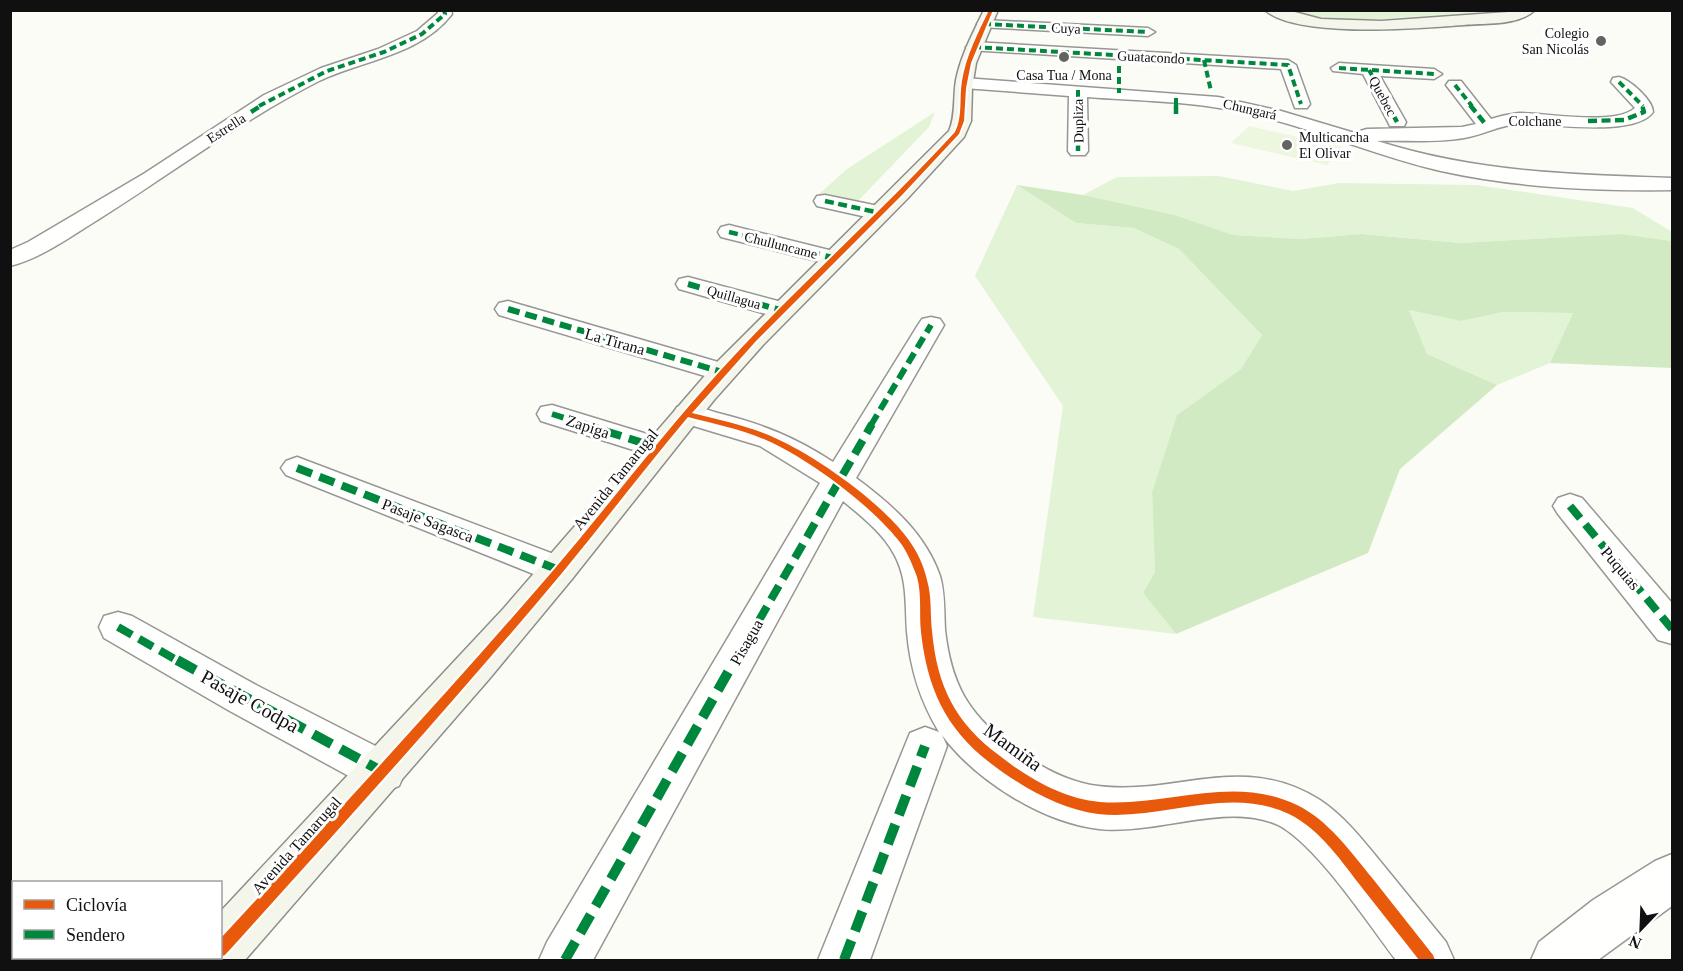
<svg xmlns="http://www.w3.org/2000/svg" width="1683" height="971" font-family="'Times New Roman',serif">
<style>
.green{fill:#e2f3d6}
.forest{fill:#d1eac3}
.pitch{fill:#edf6df}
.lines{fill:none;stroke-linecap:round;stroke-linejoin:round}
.street-casing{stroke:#969694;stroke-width:3}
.secondary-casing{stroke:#8d8d8a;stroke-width:3}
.street{fill:#fffffe;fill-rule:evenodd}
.secondary{fill:#f5f6eb;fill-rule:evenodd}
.quiet-far4{stroke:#00873e;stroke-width:4;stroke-dasharray:7 4;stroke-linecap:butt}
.quiet-far3{stroke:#00873e;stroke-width:4.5;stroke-dasharray:9 4.5;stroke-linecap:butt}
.quiet-far2{stroke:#00873e;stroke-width:6;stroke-dasharray:12 6;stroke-linecap:butt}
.quiet-far1{stroke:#00873e;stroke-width:8;stroke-dasharray:16 8;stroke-linecap:butt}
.quiet{stroke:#00873e;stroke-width:10;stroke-dasharray:21 10;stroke-linecap:butt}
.cycleway-casing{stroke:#fff;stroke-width:4}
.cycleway{fill:#e8590c;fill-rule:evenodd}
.poi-dot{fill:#636360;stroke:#fff;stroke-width:2}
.labels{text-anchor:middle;stroke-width:6;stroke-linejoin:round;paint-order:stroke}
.far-street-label{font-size:14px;fill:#101010;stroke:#fff}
.far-poi-label{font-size:14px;fill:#101010;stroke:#fff;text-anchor:end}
.street-label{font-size:16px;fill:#101010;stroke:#fff}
.near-street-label{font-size:20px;fill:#101010;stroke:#fff}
</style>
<rect width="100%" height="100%" fill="#fcfcf6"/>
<path class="green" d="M1289 11H1506L1349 21 1327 20Z
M935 112 929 127 856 203 818 195 847 169Z
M1219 176 1293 191 1339 183 1476 185 1633 208 1672 232V241L1622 234 1461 243 1361 234 1301 239 1233 235 1175 215 1083 195 1117 177Z
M1017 185 1076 223 1134 228 1179 249 1262 335 1241 369 1177 415 1152 492 1155 572 1143 593 1176 634 1033 617 1063 406 975 276Z
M1409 310 1461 321 1503 312 1573 313 1550 363 1497 385 1427 354Z"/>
<path class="forest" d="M1017 185 1083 195 1175 215 1233 235 1301 239 1361 234 1461 243 1622 234 1672 241V368L1550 363 1573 313 1503 312 1461 321 1409 310 1427 354 1497 385 1400 469 1368 553 1176 634 1143 593 1155 572 1152 492 1177 415 1241 369 1262 335 1179 249 1134 228 1076 223Z"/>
<path class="pitch" d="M1249 126 1343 147 1327 165 1231 143Z"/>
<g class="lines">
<defs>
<path id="street" d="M437 10H451L452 14C421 55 363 60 319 81 242 120 172 173 99 219 71 236 42 258 10 266V250L28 242 145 173 264 95 321 68 378 49 417 31 438 13Z
M984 20 1148 28 1155 32 1148 36 979 27 977 24 979 21Z
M974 42 1288 60 1296 65 1310 104 1307 108H1295L1281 69 969 50 966 47Z
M1339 63 1434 69 1442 74 1434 79 1380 76 1406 122 1404 126H1390L1388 122 1363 74 1333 71 1331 68Z
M1619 77C1630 80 1653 100 1653 112 1635 138 1547 123 1518 124 1500 125 1483 135 1464 138 1436 143 1405 140 1377 141 1475 172 1570 175 1672 178V190C1596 191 1517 188 1441 171 1375 156 1312 127 1245 113 1194 101 1139 101 1087 97L1088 151 1085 155H1071L1068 151 1069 96 964 88 958 87 956 83 958 79 964 78 1218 97 1281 111 1358 134 1360 131 1367 129 1462 127 1476 124 1446 85 1449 81H1461L1491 119C1500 116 1510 114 1519 113 1547 113 1615 126 1635 108L1611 82 1613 78Z
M825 195 888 208 891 213 888 218 880 220 817 206 814 201 817 196Z
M729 225 841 253 845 258 841 263 833 265 721 237 718 232 721 227Z
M688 277 789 304 793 310 789 316 780 318 679 289 676 284 679 279Z
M508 301 732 366 736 372 732 378 722 381 499 315 495 309 499 303Z
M931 317 940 319 944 325 856 478C891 504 925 533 940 576 945 593 944 612 945 630 951 682 967 713 1009 744 1035 764 1065 782 1098 786 1176 796 1242 751 1320 800 1344 816 1362 839 1380 861 1402 888 1424 915 1446 942L1454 960H1396C1369 925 1315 842 1276 824 1237 808 1189 822 1149 827 1133 829 1115 831 1099 829 1043 823 975 780 942 735L947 746 870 960H818L910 733 925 727 939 732C920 701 910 668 907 632 905 605 908 579 894 554 883 533 861 516 843 501L593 960H539L547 942 820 483 760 446 677 421 673 414 677 407C692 404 704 409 718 413 762 424 795 437 833 462L918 325 922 319Z
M552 405 670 441 675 448 670 455 659 458 541 421 537 414 541 407Z
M297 457 572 561 577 570 572 579 559 583 546 579 286 475 281 468 286 461Z
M1570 494 1582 498 1672 603V644L1658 640 1558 514 1553 506 1558 498Z
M118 612 132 616 258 686 399 758 405 772 399 786 383 792 367 786 228 710 104 638 99 627 104 616Z
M1672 854V906L1598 960H1531L1539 942 1593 900 1655 861Z"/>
<path id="secondary" d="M984 10H998L976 63 972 88 971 121 964 137 908 198 763 345 714 400 572 579 490 678 245 960H199L197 958H220V912L504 608 715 364 949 131C956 115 953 97 956 80 961 55 973 33 984 10Z
M1265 10H1287L1321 19 1381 21 1535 10C1519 26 1485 23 1464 25 1422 28 1296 39 1265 10Z"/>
</defs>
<use href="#street" class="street-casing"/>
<use href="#secondary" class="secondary-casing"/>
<use href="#street" class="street"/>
<use href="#secondary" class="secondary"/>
<path class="quiet-far4" d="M984 24 1148 32
M974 47 1288 65 1301 104
M1119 55V93
M1204 60 1211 91
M1339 68 1434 74
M1369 70 1389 106
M1619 82 1643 106
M1455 85 1472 106
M1078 90V106
M1176 98V106
M259 106 327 71 384 52 422 34 445 14 444 10"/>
<path class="quiet-far3" d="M1078 105V151
M1176 105V116
M1388 105 1397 122
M1470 105 1487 126
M251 112 262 105
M1588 121 1624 120 1644 112 1642 105
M825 201 880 213
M729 232 779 244"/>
<path class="quiet-far2" d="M773 243 833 258
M688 284 780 310
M508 309 722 372
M552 414 588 425
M871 425 931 325"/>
<path class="quiet-far1" d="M583 424 659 448
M297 468 559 570
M1570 506 1672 629
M118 627 180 662
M735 662 872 424"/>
<path class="quiet" d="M177 660 383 772
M565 960 735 660
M844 960 925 746"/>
<defs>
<path id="cycleway" d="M989 10H993L971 63 966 88 964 121 959 134 902 195 756 341 692 413C720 420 749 426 775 438 816 456 881 502 908 539 917 551 924 566 927 580 932 597 930 614 932 631 937 686 955 723 1000 756 1028 778 1063 799 1100 802 1167 807 1232 774 1297 805 1328 820 1351 852 1373 879 1393 904 1413 930 1433 955L1435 960H1419C1401 937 1382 913 1363 889 1342 862 1320 829 1289 814 1228 785 1161 821 1098 814 1059 809 1020 786 989 762 945 728 927 687 921 632 919 614 922 595 917 577 913 566 908 554 902 545 875 508 808 458 766 440 741 429 714 424 688 417 645 468 605 521 562 573 453 703 339 829 225 955L220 957V939C332 818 444 697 551 573 608 506 661 436 720 371 795 288 879 215 955 132 963 116 959 99 962 81 966 56 978 33 989 10Z"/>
</defs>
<use href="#cycleway" class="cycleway-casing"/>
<use href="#cycleway" class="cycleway"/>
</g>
<g class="poi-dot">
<circle cx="1601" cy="41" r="6"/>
<circle cx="1064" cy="57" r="6"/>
<circle cx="1287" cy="145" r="6"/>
</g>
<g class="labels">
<g class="far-street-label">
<text transform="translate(1066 28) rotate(3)" y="5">Cuya</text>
<text transform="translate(1151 57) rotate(3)" y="5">Guatacondo</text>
<text transform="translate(1383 96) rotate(62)" y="5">Quebec</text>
<text transform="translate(1250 109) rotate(13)" y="5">Chungará</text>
<text transform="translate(1078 121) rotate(-91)" y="5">Dupliza</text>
<text x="1535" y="126">Colchane</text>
<text transform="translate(226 128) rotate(-33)" y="5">Estrella</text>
<text transform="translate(781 245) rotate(14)" y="5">Chulluncame</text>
<text transform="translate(734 297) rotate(16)" y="5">Quillagua</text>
</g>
<g class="far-poi-label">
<text x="1589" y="38">Colegio<tspan x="1589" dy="16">San Nicolás</tspan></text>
<text x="1064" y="80" text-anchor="middle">Casa Tua / Mona</text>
<text x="1299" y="142" text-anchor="start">Multicancha<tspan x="1299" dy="16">El Olivar</tspan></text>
</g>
<g class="street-label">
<text transform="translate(615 341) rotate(16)" y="6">La Tirana</text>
<text transform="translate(588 426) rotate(18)" y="6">Zapiga</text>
<text transform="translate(615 479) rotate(-51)" y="6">Avenida Tamarugal</text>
<text transform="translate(428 520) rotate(21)" y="6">Pasaje Sagasca</text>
<text transform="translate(1621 568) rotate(50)" y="6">Puquias</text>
<text transform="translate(746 642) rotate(-60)" y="6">Pisagua</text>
<text transform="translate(296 845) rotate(-48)" y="6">Avenida Tamarugal</text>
</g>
<g class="near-street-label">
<text transform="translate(250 701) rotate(29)" y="7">Pasaje Codpa</text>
<text transform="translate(1013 747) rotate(36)" y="7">Mamiña</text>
</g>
</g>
<rect width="1683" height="971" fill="none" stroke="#101010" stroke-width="24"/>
<rect x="12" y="881" width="210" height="78" fill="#ffffff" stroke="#9f9f9f" stroke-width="1.5"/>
<rect x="24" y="900" width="30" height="9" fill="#e8590c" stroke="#9f9f9f" stroke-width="1.5"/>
<text x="66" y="911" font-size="18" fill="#101010">Ciclovía</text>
<rect x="24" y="930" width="30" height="9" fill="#00873e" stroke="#9f9f9f" stroke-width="1.5"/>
<text x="66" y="941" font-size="18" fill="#101010">Sendero</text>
<g transform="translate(1641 929) rotate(203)" stroke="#ffffff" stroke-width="4.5" paint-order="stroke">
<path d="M0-4.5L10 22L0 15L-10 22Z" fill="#101010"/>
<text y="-9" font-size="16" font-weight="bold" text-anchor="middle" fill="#101010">N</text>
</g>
</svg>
